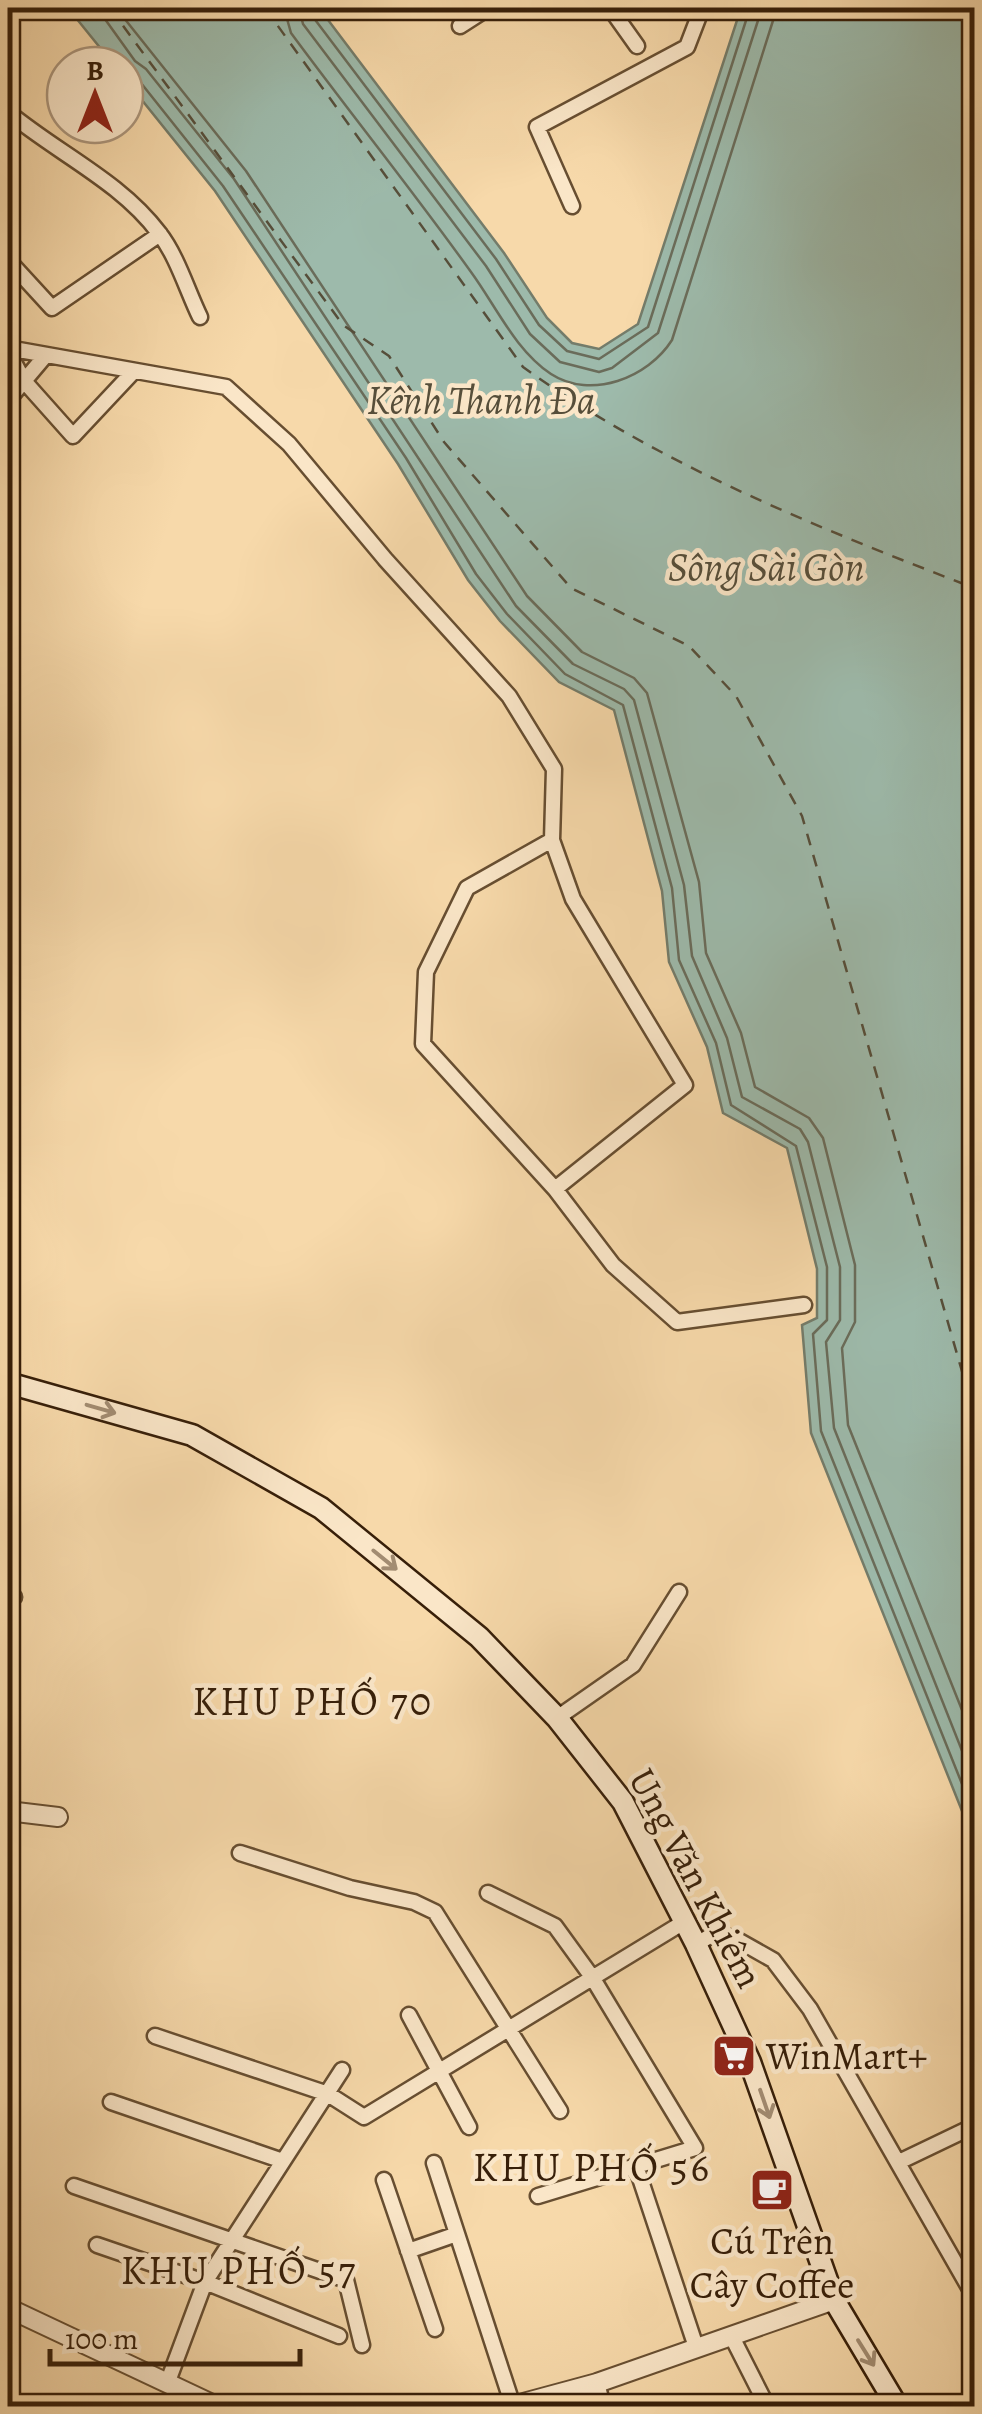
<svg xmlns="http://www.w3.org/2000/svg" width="982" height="2414" font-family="Alegreya,serif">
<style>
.water{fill:#9dbaab;stroke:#747c6a;stroke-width:2.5}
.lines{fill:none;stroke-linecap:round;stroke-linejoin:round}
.shore{stroke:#6a6c5a;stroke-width:2.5}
.ferry{stroke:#564e3a;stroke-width:2.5;stroke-dasharray:12 10;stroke-linecap:butt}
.minor-casing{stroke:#674e31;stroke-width:19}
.tertiary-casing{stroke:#674e31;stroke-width:22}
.secondary-casing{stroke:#371f09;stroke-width:25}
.minor{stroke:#fae6c8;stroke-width:14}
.tertiary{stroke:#fae6c8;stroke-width:18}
.secondary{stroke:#fae6c8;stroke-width:20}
.oneway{stroke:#a28c72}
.labels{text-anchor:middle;stroke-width:9;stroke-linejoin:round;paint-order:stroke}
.street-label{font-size:38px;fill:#371f09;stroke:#fae6c8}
.poi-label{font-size:38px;fill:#371f09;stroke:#fae6c8;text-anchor:start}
.water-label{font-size:40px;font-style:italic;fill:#564e3a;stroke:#fae6c8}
.neighbourhood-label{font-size:40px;letter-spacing:2.5px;fill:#371f09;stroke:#fae6c8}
</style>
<rect width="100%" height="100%" fill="#f7d9aa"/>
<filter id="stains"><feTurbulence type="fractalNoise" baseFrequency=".002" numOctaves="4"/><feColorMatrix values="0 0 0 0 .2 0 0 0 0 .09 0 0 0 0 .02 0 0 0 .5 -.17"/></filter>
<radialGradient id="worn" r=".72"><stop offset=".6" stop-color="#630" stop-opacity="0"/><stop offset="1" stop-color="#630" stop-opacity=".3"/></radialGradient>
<path class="water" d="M68 8H319L504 253 547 318 572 343 599 349 638 324 741 8H974V1841L811 1433 802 1325 817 1318V1269L787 1148 723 1113 707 1047 669 962 662 891 614 710 559 682 500 621 468 580 398 464 215 191 125 79V65H114Z"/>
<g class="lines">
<path class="shore" d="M97 8 135 61 146 69 234 179 516 606 573 664 624 689 634 700 684 885 692 956 727 1038 742 1097 800 1129 808 1142 840 1267V1320L826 1342 834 1428 974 1781
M116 8 246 171 527 596 582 652 634 678 647 693 699 882 706 953 741 1033 755 1087 809 1118 823 1138 855 1265V1322L842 1348 848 1425 974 1740
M284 8 291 33C350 113 413 191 471 272 496 306 515 350 551 374 591 400 648 378 672 340L777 8
M299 8 303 24 486 266 530 334 560 362 599 372 612 368 658 333 762 8
M312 8 313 17 496 259 539 325 567 351 599 359 648 327 750 8
M125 74 137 78 223 186 406 458 476 574 507 614 565 674 623 705 672 888 679 960 716 1043 731 1105 796 1146 827 1267V1320L813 1334 821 1431 974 1814"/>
<path class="ferry" d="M110 8 343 325 389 356 444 442 571 588 689 646 736 696 802 816 974 1413
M265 8 523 367C659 465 819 528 974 588"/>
<defs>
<path id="minor" d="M610 8 637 46
M460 26 488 8
M8 112C57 153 120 181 159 233 177 256 187 290 200 317
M572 206 537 127 687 47 702 8
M8 260 52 308 160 234
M8 348 226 387 289 444 385 559 509 696 554 769 552 840 573 899 685 1085 555 1189 613 1265 677 1322 804 1305
M8 351 24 381 73 436 134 371
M8 400 46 355
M552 840 467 888 426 972 423 1044 555 1189
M8 1597H14
M557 1718 633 1665 679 1592
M240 1853 350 1888 414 1902 435 1912 560 2111
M488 1893 555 1926 592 1977 695 2148 538 2196
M696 1944 714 1934 734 1938 773 1960 810 2009 974 2296
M409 2015 469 2127
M155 2036 328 2094 364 2117 684 1922
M111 2102 283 2161
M901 2161 974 2126
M434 2163 513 2406
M636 2166 696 2347
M384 2180 435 2329
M74 2186 346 2280 362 2345
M97 2245 205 2282 339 2336
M408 2251 457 2234
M732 2337 767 2406
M597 2383 603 2406
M167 2384 205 2282 342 2070"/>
<path id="tertiary" d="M8 1811 58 1817
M8 2308 216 2406
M512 2406 597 2383 834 2300"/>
<path id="secondary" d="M8 1383 192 1435 321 1508 479 1637 557 1718 623 1802 696 1944 750 2062 834 2300 897 2406"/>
</defs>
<use href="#minor" class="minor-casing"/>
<use href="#tertiary" class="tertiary-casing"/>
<use href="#secondary" class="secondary-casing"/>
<use href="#minor" class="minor"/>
<use href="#tertiary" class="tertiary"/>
<use href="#secondary" class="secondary"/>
</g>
<defs><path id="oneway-shaft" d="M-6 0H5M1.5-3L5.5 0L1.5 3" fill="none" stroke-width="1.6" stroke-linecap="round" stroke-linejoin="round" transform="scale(2.5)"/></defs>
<g class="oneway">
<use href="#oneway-shaft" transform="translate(101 1409) rotate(16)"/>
<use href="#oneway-shaft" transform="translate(385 1560) rotate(39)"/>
<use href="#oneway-shaft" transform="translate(765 2104) rotate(71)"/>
<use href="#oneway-shaft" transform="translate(866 2353) rotate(58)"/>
</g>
<defs>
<symbol id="supermarket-square" viewBox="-11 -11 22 22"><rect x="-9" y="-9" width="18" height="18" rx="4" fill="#8f2418" stroke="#fae6c8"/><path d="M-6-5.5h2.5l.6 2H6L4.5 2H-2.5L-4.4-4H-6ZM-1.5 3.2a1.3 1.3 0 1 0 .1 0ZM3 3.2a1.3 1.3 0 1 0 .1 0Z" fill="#fff"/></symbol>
<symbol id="cafe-square" viewBox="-11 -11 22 22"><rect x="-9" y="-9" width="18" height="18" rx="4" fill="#8f2418" stroke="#fae6c8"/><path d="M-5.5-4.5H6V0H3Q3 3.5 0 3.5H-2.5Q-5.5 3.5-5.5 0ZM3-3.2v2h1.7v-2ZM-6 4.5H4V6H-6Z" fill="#fff"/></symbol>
</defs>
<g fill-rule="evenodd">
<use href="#supermarket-square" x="709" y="2031" width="50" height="50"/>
<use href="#cafe-square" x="747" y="2165" width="50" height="50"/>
</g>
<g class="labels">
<g class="street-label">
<text transform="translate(696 1878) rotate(62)" y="13">Ung Văn Khiêm</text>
</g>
<g class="poi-label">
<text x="766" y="2069">WinMart+</text>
<text x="772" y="2254" text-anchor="middle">Cú Trên<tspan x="772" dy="44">Cây Coffee</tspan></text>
</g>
<g class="water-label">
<text x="481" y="414">Kênh Thanh Đa</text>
<text x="766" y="581">Sông Sài Gòn</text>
</g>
<g class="neighbourhood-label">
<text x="313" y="1715">KHU PHỐ 70</text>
<text x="592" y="2181">KHU PHỐ 56</text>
<text x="239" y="2284">KHU PHỐ 57</text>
</g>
</g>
<rect width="982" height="2414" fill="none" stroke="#f7d9aa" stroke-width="40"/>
<rect x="10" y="10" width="962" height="2394" fill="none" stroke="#371f09" stroke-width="5"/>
<rect x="20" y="20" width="942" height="2374" fill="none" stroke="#371f09" stroke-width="2.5"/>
<g transform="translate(95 95)"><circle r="48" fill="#fae6c8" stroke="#ac967c" stroke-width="2.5"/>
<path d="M0-8L18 38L0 25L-18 38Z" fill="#8f2418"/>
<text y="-15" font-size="28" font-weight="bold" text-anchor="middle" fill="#371f09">B</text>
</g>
<path d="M50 2349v15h250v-15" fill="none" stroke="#371f09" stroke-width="5"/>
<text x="65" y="2349" font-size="30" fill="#371f09" stroke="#fae6c8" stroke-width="8" paint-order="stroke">100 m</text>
<rect width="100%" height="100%" filter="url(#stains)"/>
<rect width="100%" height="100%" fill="url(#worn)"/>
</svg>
